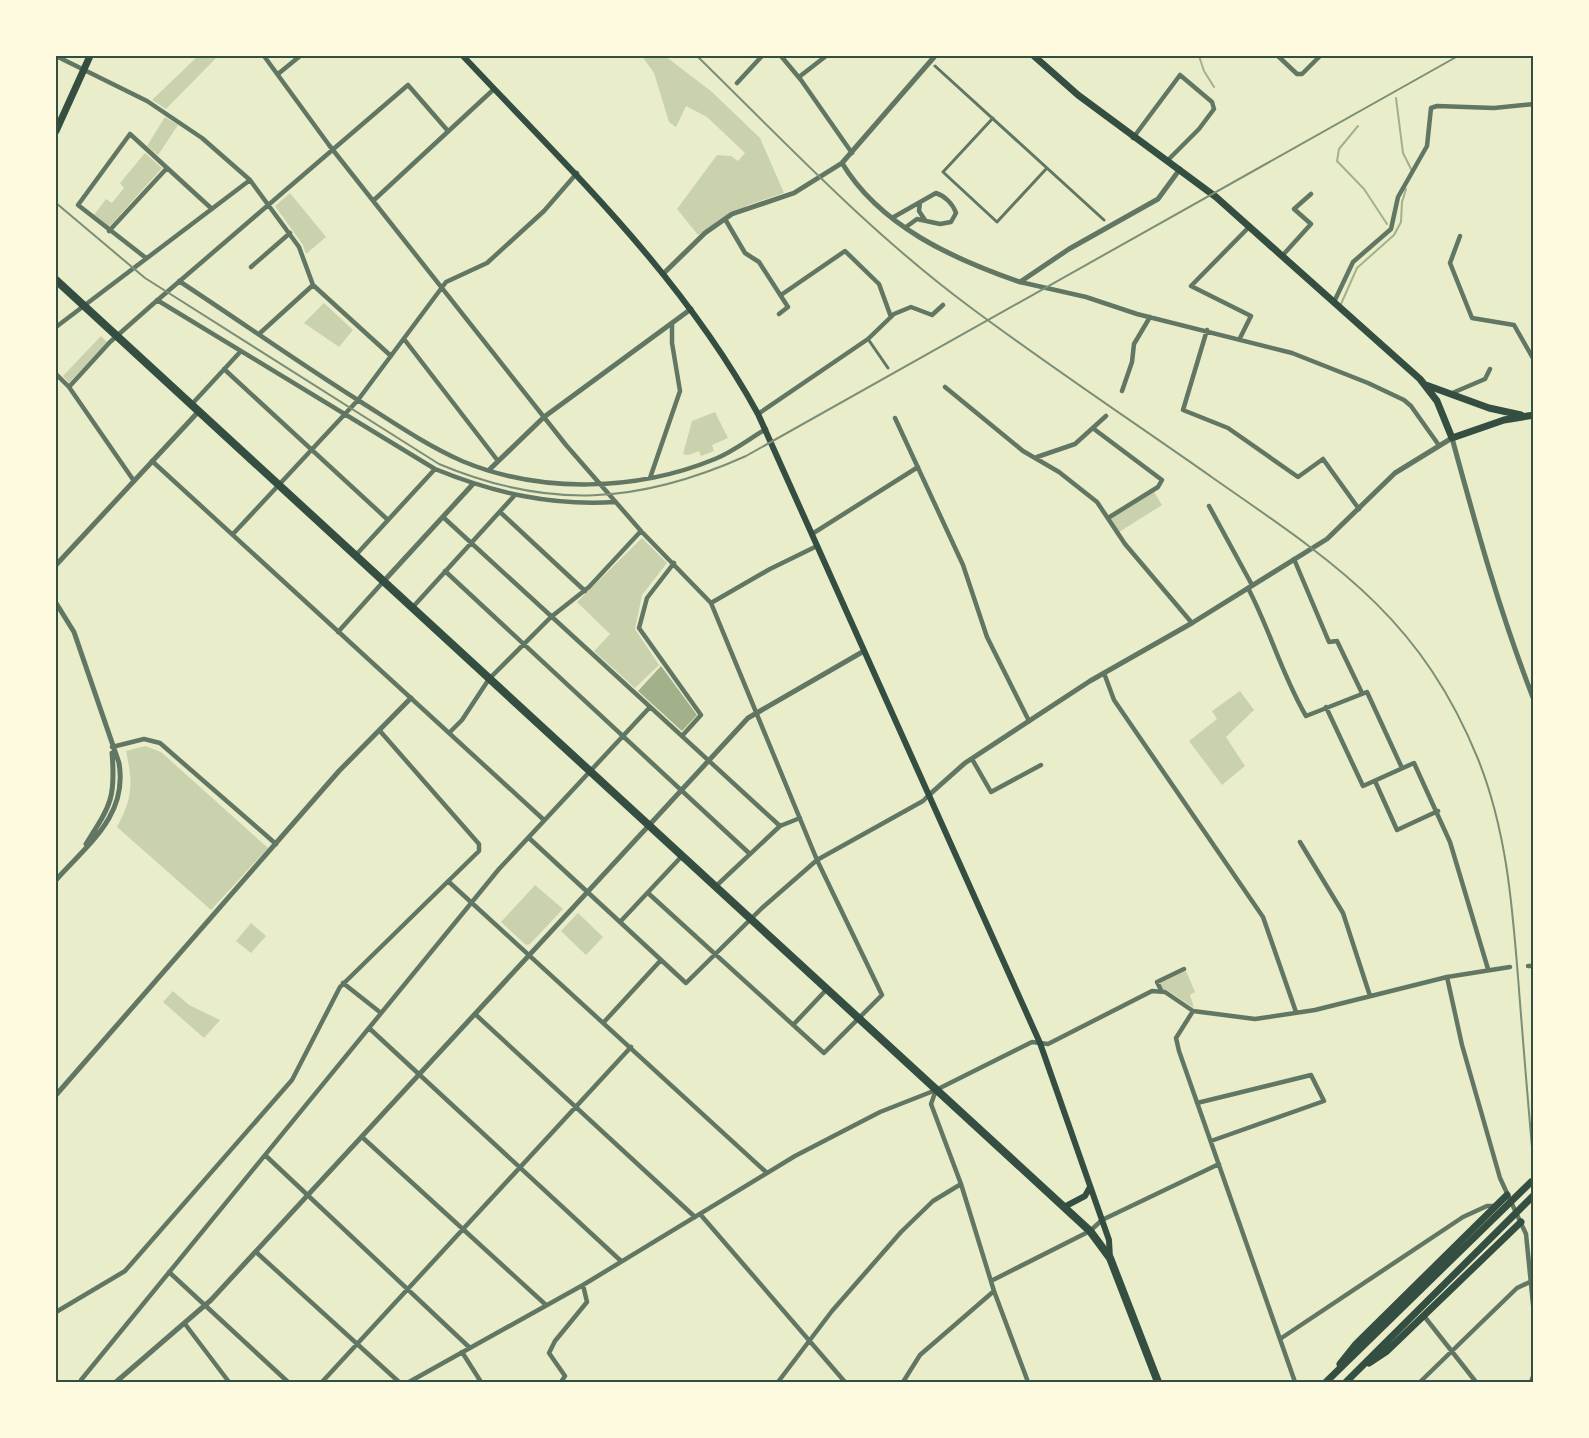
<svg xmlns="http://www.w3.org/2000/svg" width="1589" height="1438" font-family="Figtree,sans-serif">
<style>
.green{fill:#cad2ad}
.water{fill:#a3b18a}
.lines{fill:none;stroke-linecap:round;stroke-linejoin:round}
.stream{stroke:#a3b18a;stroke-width:2}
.pedestrian{stroke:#617663;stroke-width:3}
.minor{stroke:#617663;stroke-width:4.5}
.tertiary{stroke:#617663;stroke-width:5}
.secondary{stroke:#344e41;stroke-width:6}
.primary{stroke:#344e41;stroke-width:7}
.trunk{stroke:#344e41;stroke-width:8}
.rail{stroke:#7c8e77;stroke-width:2}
.neatline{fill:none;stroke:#344e41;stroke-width:2}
</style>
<rect width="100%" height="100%" fill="#e9edc9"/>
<path class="green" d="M198 56H218L166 109 152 100Z
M642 56H665L712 92 760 138 784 193 748 205 698 235 677 209 717 155 731 156 738 161 745 153 707 117 686 106 676 127 669 122 654 73Z
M165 117 178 125 158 155 147 146Z
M145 153 162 168 109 227 94 215 106 199 112 203 124 188 120 183Z
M290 193 326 237 306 254 303 245 275 206Z
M324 303 353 330 339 347 304 323Z
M101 336 107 342 69 383 63 376Z
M715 412 728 438 712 445 714 451 701 456 699 451 688 455 683 454 692 421Z
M1154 492 1162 505 1119 532 1110 519Z
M642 538 667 563 642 595 635 629 659 665 635 688 594 651 610 634 577 602Z
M1240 691 1254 710 1226 737 1245 766 1222 785 1189 741 1217 719 1212 711Z
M145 746 161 752 268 848 211 910 117 827C133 797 133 784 126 751Z
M535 885 563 909 530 944 526 945 501 922Z
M578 913 603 937 586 955 561 931Z
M251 923 266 936 251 953 236 941Z
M1186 971 1195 992 1190 995 1194 1008 1167 990H1163L1160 983Z
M173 991 189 1005 220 1020 204 1038 163 1002Z"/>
<path class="water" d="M661 666 697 715 682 731 638 691Z"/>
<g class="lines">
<path class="stream" d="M1199 56 1204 71 1214 87
M1396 98 1403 153 1411 169
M1358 126 1339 149 1337 161 1364 189 1387 224
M1341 304 1357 268 1394 235 1401 222 1402 202 1406 189"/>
<path class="pedestrian" d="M935 66 1104 220
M993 118 943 172 997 222 1047 168
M868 339 888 368"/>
<path class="minor" d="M56 56 147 101 202 138 250 180 299 247 313 285 391 356
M264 56 329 145 566 445 641 531 711 603 817 860 882 995 824 1053 648 893
M781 56 801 80 852 153
M1278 56 1297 74H1302L1320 56
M278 74 300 56
M799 77 826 56
M737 83 762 56
M1133 138 1180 75 1212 102 1214 109 1199 129 1167 161
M374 200 494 89
M920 202 919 211 925 220
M892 218 936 193C945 196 953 204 956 213L951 222 940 224 917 219 906 227
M725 219 745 253 759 262 788 307 779 314
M109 231 167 168
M1460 236 1450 263 1472 318 1514 325 1534 360
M1282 256 1311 224 1294 209 1311 194
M146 258 78 205 130 134 212 209
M251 267 290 233
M179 281C240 321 299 363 361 402 394 423 426 445 462 461 541 494 637 491 715 459 733 452 749 439 766 429
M1020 282 1086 297 1137 314 1292 353 1368 383 1404 400 1411 406 1438 444
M781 295 845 251 879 284 891 317
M157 300 435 469C494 493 551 506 615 502
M1334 302 1353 262 1391 229 1398 197 1427 146 1431 108 1437 106 1494 108 1534 104
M56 327 250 180
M1207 330 1183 410 1228 428 1298 477 1323 459 1359 509
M259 334 313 285
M1240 338 1251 316 1191 286 1250 226
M404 339 498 461
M224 369 388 520
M56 374 69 387 134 481
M69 387 110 342 153 304 408 85 448 131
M945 387 1023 451 1059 472 1097 502 1125 544 1192 623
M1122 391 1132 362 1134 344 1150 317
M1450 394 1485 379 1490 369
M192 404 241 351
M758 414 868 339 894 314 911 307 932 315 943 305
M895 418 963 565 987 637 1029 721
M1094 429 1162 480 1158 487 1108 518
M1037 457 1075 444 1106 416
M152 461 544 820
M650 478 680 391 672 343V323
M1209 506 1252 585
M500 512 585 591
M443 517 780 826
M233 534 358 400 446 282 487 263 544 211 577 173
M812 534 918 467
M355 556 435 469
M1294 559 1329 642 1337 641 1362 693
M674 563 647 598 639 628 701 715 682 736
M445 571 750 854
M1248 588C1270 630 1282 675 1306 716L1367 692 1402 768
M711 603 770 569 817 546
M412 608 514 496
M338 632 383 582
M1104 673 1114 700 1263 917 1296 1012
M1326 707 1363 786 1414 763 1450 842 1488 969
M449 733 462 720 489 679 551 617 589 587 641 531
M112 747 144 739 160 743 276 844
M972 759 991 792 1041 765
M1375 781 1397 830 1438 811
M529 838 686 983 762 908 817 860 923 801 929 795
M1300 842 1343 913 1370 996
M449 882 767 1173
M715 887 780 826 800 818
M620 922 682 856
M1528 966H1534
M1447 977 1462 1045 1500 1178 1526 1234 1534 1314
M343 983 381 1013
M1161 990 1157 982 1184 969
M1193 1011 1176 1038 1179 1051 1295 1382
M475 1014 695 1217
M604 1022 661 960
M793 1025 827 989
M369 1028 621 1261
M936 1090 931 1104 961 1184 994 1291 1028 1382
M1197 1103 1311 1075 1324 1101 1211 1141
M362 1137 546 1305
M265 1155 470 1348
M700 1214 845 1382
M256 1252 399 1382
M169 1272 288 1382
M991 1281 1090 1231 1102 1220 1219 1164
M56 1312 125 1271 292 1080 340 987 479 851V844L380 731
M1424 1316 1476 1382
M185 1324 229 1382
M1280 1339 1463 1217 1487 1206H1495
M462 1352 481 1382
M82 1382 81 1380 499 869 650 707
M322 1382 631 1047
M409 1382 583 1285 795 1156 880 1112 936 1090 1032 1042 1048 1044 1152 991 1165 992 1193 1011 1255 1019 1315 1010 1447 977 1510 967
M561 1382 565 1376 549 1353 555 1341 587 1302 583 1285
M778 1382 832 1311 901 1232 933 1201 961 1184
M903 1382 920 1355 994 1291
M1420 1382 1517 1288 1530 1282
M1531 1382 1534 1374"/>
<path class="tertiary" d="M842 163C880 226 953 259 1020 282L1069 249 1158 199 1180 169
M663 274 705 233 732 214 794 193 842 163 935 56
M489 470 544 417 691 309
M56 565 199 411
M383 582 473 484
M56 603 74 632 119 763C128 816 87 845 56 880
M929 795 965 763 1090 681 1192 623 1327 539 1395 473 1452 438C1476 526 1500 614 1534 700
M86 844C110 806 116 799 112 753
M56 1095 339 771 411 698
M116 1382 211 1300 748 718 864 651"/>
<path class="secondary" d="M463 56C571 171 681 274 758 414L1040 1043 1109 1240 1110 1258
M1064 1207 1085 1196 1090 1187"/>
<path class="primary" d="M1034 56 1078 95 1216 197 1420 379 1437 401 1452 438 1504 420 1534 415
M56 131 90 56
M1426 385 1489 408 1521 415
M1369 1363 1387 1351 1521 1222
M1340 1364 1356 1344 1507 1195
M1326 1382 1531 1182
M1346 1382 1533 1196"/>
<path class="trunk" d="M56 280 1090 1231 1110 1258 1158 1382"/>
<path class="rail" d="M697 56C785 142 870 233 970 307 1049 366 1132 421 1213 478 1332 561 1420 616 1478 759 1506 829 1512 901 1518 977 1523 1041 1528 1105 1534 1169
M56 203 145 278 439 464C548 510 639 504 746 456L1458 56"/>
</g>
<rect width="1589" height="1438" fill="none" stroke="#fefae0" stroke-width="114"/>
<rect x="57" y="57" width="1475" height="1324" class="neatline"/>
</svg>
